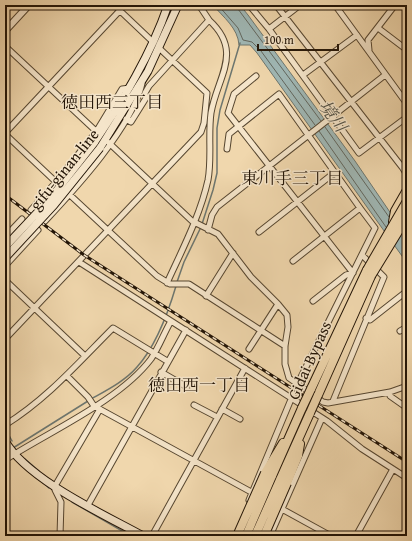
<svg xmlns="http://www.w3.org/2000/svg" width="412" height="541" font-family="'Gentium Book Plus','Noto Serif JP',serif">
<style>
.water{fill:#9fb7b5;stroke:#6d766f}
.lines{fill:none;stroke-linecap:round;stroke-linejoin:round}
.shore{stroke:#61665e;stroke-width:1}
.stream{stroke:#6d766f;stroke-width:1.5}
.minor-casing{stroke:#564630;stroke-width:7}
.tertiary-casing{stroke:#564630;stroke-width:8}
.secondary-casing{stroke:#231507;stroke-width:9}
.trunk-casing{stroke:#231507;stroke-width:10}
.minor{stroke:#f5e5ca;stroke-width:5}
.tertiary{stroke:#f5e5ca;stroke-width:6}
.secondary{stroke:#f5e5ca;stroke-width:7}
.trunk{stroke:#f0d7ad;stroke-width:8}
.rail-casing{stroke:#231507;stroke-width:3}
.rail{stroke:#f5e5ca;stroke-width:1.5;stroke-dasharray:4.5;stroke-linecap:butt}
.secondary-bridge-casing{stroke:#231507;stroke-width:9;stroke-linecap:butt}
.trunk-bridge-casing{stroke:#231507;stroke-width:10;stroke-linecap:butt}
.secondary-bridge{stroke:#f5e5ca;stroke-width:7}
.trunk-bridge{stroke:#f0d7ad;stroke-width:8}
.labels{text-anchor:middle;stroke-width:3;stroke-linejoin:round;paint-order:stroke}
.street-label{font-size:16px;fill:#231507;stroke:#f5e5ca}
.neighbourhood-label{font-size:17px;fill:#231507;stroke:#f5e5ca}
.water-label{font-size:17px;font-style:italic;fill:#4e4e44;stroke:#f5e5ca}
</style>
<rect width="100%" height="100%" fill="#f0d7ad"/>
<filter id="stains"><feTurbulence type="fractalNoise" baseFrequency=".005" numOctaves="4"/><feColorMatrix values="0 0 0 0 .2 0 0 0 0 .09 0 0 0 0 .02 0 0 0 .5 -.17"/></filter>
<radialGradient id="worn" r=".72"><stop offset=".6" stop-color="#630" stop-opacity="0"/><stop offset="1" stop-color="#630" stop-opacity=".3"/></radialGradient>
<path class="water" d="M213 5H240L248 15 355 161 407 237V263L257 53 250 45H239C238 28 223 17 213 5Z"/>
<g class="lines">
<path class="shore" d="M218 5 238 28 243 40 252 42 261 51 315 125
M237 5 238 9 321 121
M325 127 389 217
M319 131 386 227"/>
<path class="stream" d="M202 224 213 190 217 173V128L220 110 240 43
M177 282 184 262 201 227
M91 399C107 390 125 381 137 367 156 346 168 313 176 286
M5 428 12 441
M13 448 88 401
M25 459 39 471
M41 481 49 488
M72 502 131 536"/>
<defs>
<path id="minor" d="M114 5 153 42
M249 5 269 29 359 153 407 117
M276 5 402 167 407 175
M335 5 407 104
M378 28 407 50
M269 29 300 5
M5 46 98 133
M369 50 368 40 395 5
M303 75 357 35
M256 76 234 94 228 113 353 273 346 275 313 301
M126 119 131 122 146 98 145 93 149 86 209 20 199 5
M5 133 125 5
M5 134 56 182 96 132 122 89 130 88
M108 142 192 221 218 234 251 277 278 304 287 315 288 327 285 346V364L289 378 323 402 328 403 390 392 407 386
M227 149 229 134 279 94 360 208
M31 210 56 182 157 276 170 284H189L285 346
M45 221C76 188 131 128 142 84
M208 230 212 215 217 207 385 75
M259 232 334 173
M5 237 22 219
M79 262 327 421 362 449 407 478
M5 266 38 230
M5 280 85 356
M167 283C182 250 200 216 208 180 212 159 208 135 211 113 217 77 244 52 209 20
M206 296 233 253
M366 318 370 320 407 291
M400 331 407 327
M5 339 201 132 204 123 207 93 159 48
M249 349 278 304
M161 372 187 387
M67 376 88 397 94 406 253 493
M390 392V396L407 408
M333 401 384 277 362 255
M194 405 217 417
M222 409 240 419
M5 425C47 399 78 363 113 328L167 361
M5 460C50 431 119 401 151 359 159 347 164 333 171 321
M260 497 331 536
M249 500 297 385 375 228 360 208 293 261
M88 505 186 330
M60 536 61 502 55 490V486L100 409
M152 536 245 368
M270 536 322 418
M356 536 393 469"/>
<path id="tertiary" d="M5 31 29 5"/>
<path id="secondary" d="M94 143C123 100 151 55 168 5
M100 148 148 71 178 5
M5 441C28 480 103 514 143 536"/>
<path id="trunk" d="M393 222 395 211 407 190
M311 389 367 270
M318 395 371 276
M265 473 283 443
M272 476 302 408
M280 480 310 413
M287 483 298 456 300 444"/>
</defs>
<use href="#minor" class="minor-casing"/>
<use href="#tertiary" class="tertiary-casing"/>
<use href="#secondary" class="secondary-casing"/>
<use href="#trunk" class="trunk-casing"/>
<use href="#minor" class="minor"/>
<use href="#tertiary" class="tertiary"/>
<use href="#secondary" class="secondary"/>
<use href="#trunk" class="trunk"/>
<defs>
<path id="rail" d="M5 195 84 255 407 462"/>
</defs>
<use href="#rail" class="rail-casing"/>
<use href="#rail" class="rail"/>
<defs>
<path id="secondary-bridge" d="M5 247 50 199 94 143
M5 258 54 205 100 148"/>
<path id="trunk-bridge" d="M367 270 407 201
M371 276 407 217
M302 408 311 389
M310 413 318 395
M237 536 265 473
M246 536 272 476
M255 536 280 480
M264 536 287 483"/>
</defs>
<use href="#secondary-bridge" class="secondary-bridge-casing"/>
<use href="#trunk-bridge" class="trunk-bridge-casing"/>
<use href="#secondary-bridge" class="secondary-bridge"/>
<use href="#trunk-bridge" class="trunk-bridge"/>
</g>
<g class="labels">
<g class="street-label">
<text transform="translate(64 169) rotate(-51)" y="6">gifu-ginan line</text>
<text transform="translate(309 360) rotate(-66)" y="6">Gidai Bypass</text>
</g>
<g class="neighbourhood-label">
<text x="112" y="108">徳田西三丁目</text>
<text x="292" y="184">東川手三丁目</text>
<text x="199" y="391">徳田西一丁目</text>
</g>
<g class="water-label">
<text transform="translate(333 116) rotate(54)" y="6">境川</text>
</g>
</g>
<rect width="412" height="541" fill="none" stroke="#f0d7ad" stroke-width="20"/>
<rect x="6" y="6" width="400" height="529" fill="none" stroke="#231507" stroke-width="2"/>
<rect x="10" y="10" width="392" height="521" fill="none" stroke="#231507"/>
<path d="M258 44v6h80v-6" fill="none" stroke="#231507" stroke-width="2"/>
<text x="264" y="44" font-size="12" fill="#231507" stroke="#f5e5ca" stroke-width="3" paint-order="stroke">100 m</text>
<rect width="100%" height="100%" filter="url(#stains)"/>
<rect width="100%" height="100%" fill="url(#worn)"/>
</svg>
